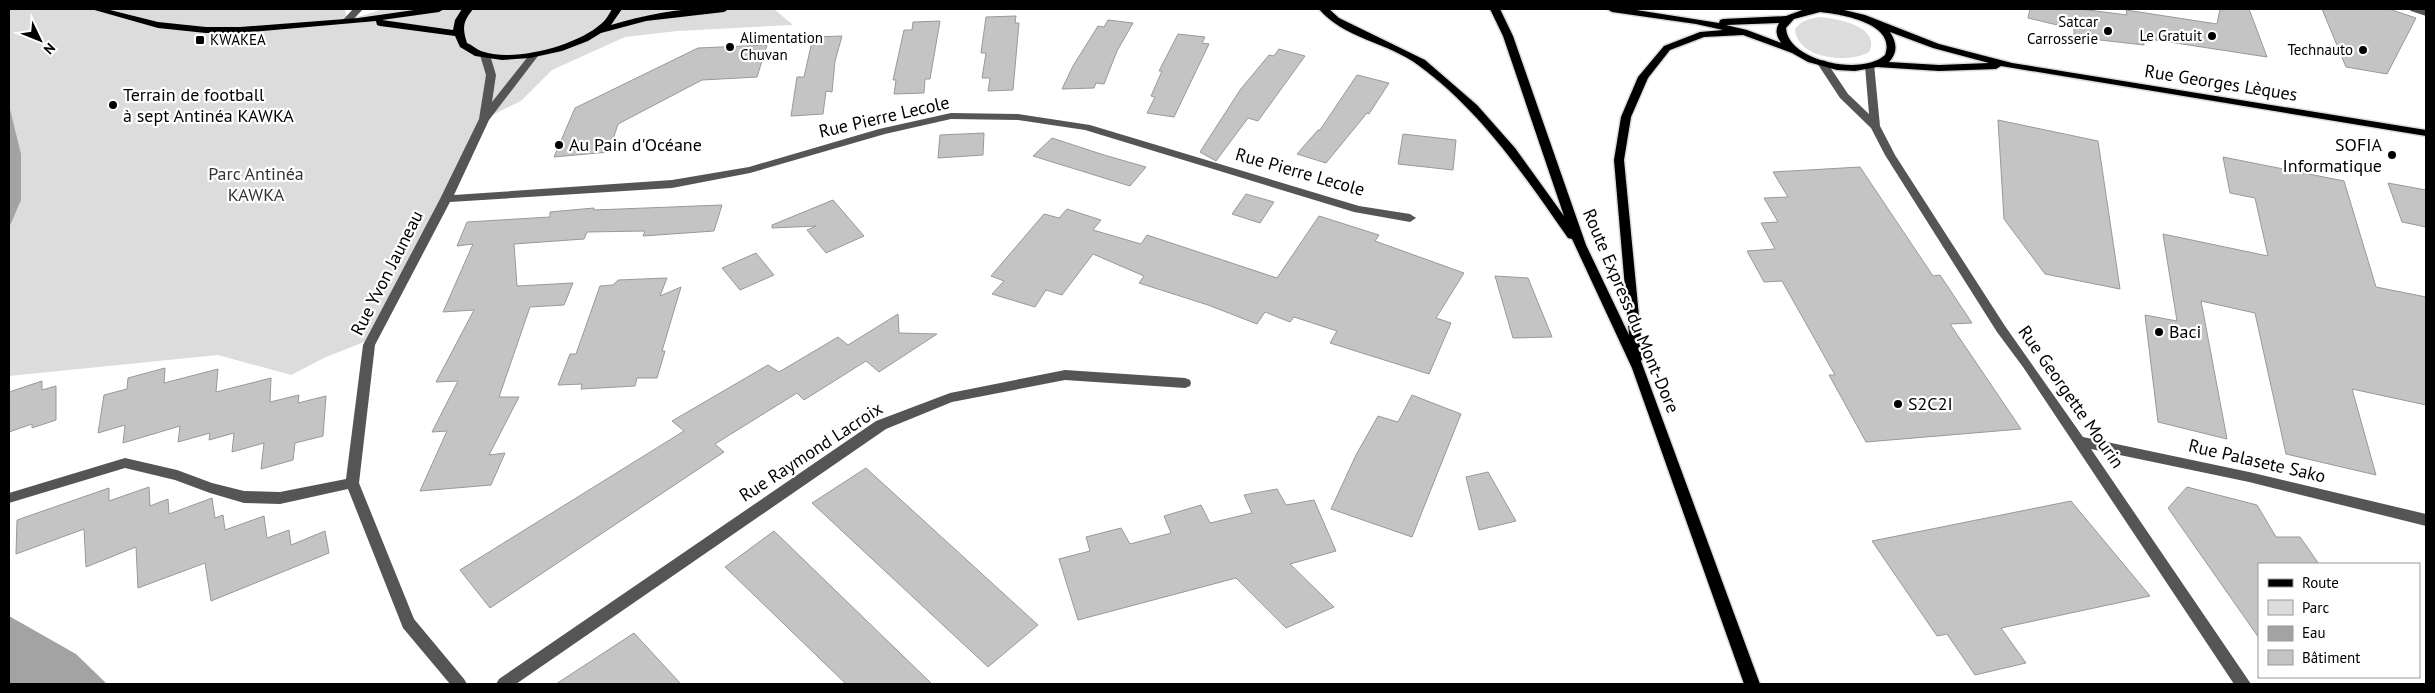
<svg xmlns="http://www.w3.org/2000/svg" width="2435" height="693" font-family="'PT Sans',sans-serif">
<style>
.green{fill:#dcdcdc}
.water{fill:#a3a3a3}
.building{fill:#c4c4c4;stroke:#999}
.lines{fill:none;stroke-linecap:round;stroke-linejoin:round}
.major-casing{stroke:#dbdbdb;stroke-width:3}
.minor{fill:#555;fill-rule:evenodd}
.major{fill:#000;fill-rule:evenodd}
.poi-dot{fill:#000;stroke:#fff;stroke-width:2}
.labels{text-anchor:middle;stroke-width:4.5;stroke-linejoin:round;paint-order:stroke}
.far-poi-label{font-size:15px;fill:#000;stroke:#fff;text-anchor:end}
.street-label{font-size:18px;fill:#000;stroke:#fff}
.poi-label{font-size:18px;fill:#000;stroke:#fff;text-anchor:start}
.park-label{font-size:18px;fill:#333;stroke:#fff}
</style>
<rect width="100%" height="100%" fill="#fff"/>
<path class="green" d="M9 9H345L347 21 383 9H774L793 25 677 31 625 37 552 70 521 101 484 119 372 339 326 357 291 375 218 355 9 376Z
M1819 17C1835 18 1882 26 1869 52 1848 64 1797 59 1795 29 1802 20 1809 19 1819 17Z"/>
<path class="water" d="M9 105 21 154V200L9 228Z
M9 616 76 654 107 684H9Z"/>
<path class="building" d="M2030 9H2080L2127 15 2126 10 2217 24 2220 9H2249L2267 57 2143 38 2144 45 2074 37V29L2028 18Z
M2322 9H2389L2416 18 2387 74 2346 67Z
M1016 16 1015 23H1019L1013 90 988 91 990 78H982L986 53H981L986 17Z
M1108 20 1133 23 1117 51 1104 84 1096 83 1094 88 1062 89 1073 66 1098 26 1104 27Z
M940 21 930 79H925L924 93 894 94 896 80H893L904 30H912L913 22Z
M1178 34 1205 37 1202 43 1209 44 1174 117 1147 113 1155 97 1151 96 1162 71H1159Z
M842 36 835 61 832 92 826 91 823 114 791 116 797 77H804L813 37Z
M767 45 757 77 702 80 618 124 609 152 554 157 575 108 698 48Z
M1279 49 1305 56 1258 121 1248 118 1216 161 1200 152 1240 90 1269 55 1274 56Z
M1357 75 1389 83 1369 114 1367 113 1326 163 1297 154 1318 130H1320Z
M1998 120 2098 141 2120 289 2045 274 2004 219Z
M984 133 983 155 938 158 940 135Z
M1403 134 1456 140 1453 170 1398 164Z
M1052 138 1104 155 1146 167 1130 186 1033 156Z
M2223 157 2344 181 2376 287 2426 297V405L2352 389 2376 475 2286 454 2255 313 2201 301 2227 439 2158 422 2145 315 2177 321 2163 234 2268 256 2255 198 2230 193Z
M1860 167 1933 276 1940 275 1972 323 1950 324 2021 429 1866 442 1829 375H1835L1782 281 1764 282 1747 251 1775 249 1761 223 1778 222 1764 198 1788 197 1773 172Z
M2388 183 2426 190V227L2402 222Z
M1246 194 1274 202 1260 223 1232 214Z
M833 200 864 236 826 253 807 230 816 226 772 228V225Z
M722 205 714 231 643 236 645 231 587 232 584 239 514 244 517 286 573 283 564 305 530 307 499 397H519L489 455 505 453 491 485 420 491 447 431 432 432 458 381 436 382 474 310 443 312 473 244 457 246 467 222 550 217V212L594 208V210Z
M1067 209 1101 220 1093 230 1141 244 1147 235 1277 278 1319 216 1379 235 1375 241 1464 273 1436 318 1451 323 1429 374 1330 343 1337 331 1294 317 1290 322 1265 312 1257 324 1208 305 1139 283 1144 276 1093 254 1062 295 1046 290 1035 307 992 294 1004 281 991 276 1044 214 1059 218Z
M756 253 774 275 740 290 722 268Z
M1495 276 1528 278 1552 337 1513 338Z
M667 278 660 296 681 287 662 351H665L657 378H637L635 386 581 389 582 384 558 385 570 354H576L600 286 613 285 618 280Z
M898 314 899 333 937 334 879 372 866 361 804 400 797 393 715 444 724 452 490 608 460 570 684 431 672 421 768 365 779 372 838 337 848 345Z
M165 368 164 383 218 369 216 392 271 378 270 402 299 395 298 403 326 396 323 436 295 443 293 460 261 469 264 443 232 452 234 433 209 440 210 433 178 442 180 426 123 443 125 425 98 433 104 395 127 389 128 378Z
M42 381V390L56 386V420L32 428V424L9 432V392Z
M1412 395 1461 414 1412 537 1331 509 1356 455 1378 416 1398 422Z
M866 468 1038 625 988 667 812 503Z
M1488 472 1516 521 1479 530 1466 477Z
M149 487 150 506 168 499 169 514 212 498 215 518 223 515 225 530 264 516 267 538 289 530 291 545 325 531 329 553 211 601 205 563 138 588 136 547 86 567 84 529 16 554 17 520 109 488V501Z
M2187 487 2257 505 2276 537H2300L2319 564H2259V638L2168 508Z
M1277 489 1286 505 1314 500 1336 551 1290 564 1334 607 1286 628 1236 578 1078 620 1059 559 1090 551 1086 537 1121 528 1130 544 1171 533 1164 516 1201 505 1210 523 1252 513 1244 495Z
M2071 501 2150 596 2001 628 2026 663 1975 675 1947 634 1937 636 1872 541Z
M774 531 932 684H846L725 567Z
M634 633 681 684H556Z"/>
<g class="lines">
<defs>
<path id="major" d="M91 9H106L158 22 206 27H240L358 18 421 9H444L439 12 382 20 453 30 455 20 462 9H473C463 22 462 27 467 43 472 45 476 49 481 51 513 63 576 46 601 24 606 20 609 14 612 9H622L611 25C649 14 689 6 729 9L724 12 646 21 601 33 588 41 562 51 530 58 502 60 475 56 460 47 455 36 380 26 377 25 376 21 240 33H206L158 28Z
M1319 9H1329L1339 18 1425 60 1477 105 1515 148 1564 216 1503 36 1490 9H1500L1513 36 1586 245 1629 335 1614 160 1621 117 1638 77 1664 46 1700 32 1723 30 1696 24 1612 12 1607 9H1630L1719 23 1720 20 1723 19 1786 16 1805 9H1840L1865 15 1939 44 2012 63 2426 130V136L2001 66 1996 69 1939 71 1877 67 1855 71 1837 70 1808 62 1792 53 1743 35 1704 37 1670 50 1648 78 1631 117 1624 160 1643 358 1641 361 1760 684H1744L1632 368 1572 239 1568 238C1524 175 1481 111 1418 65 1389 43 1343 38 1319 9ZM1820 12C1840 14 1897 23 1885 55 1863 76 1788 62 1786 28L1794 19ZM1779 23C1775 31 1776 35 1781 43L1747 30 1726 25ZM1890 32 1933 48 1989 63 1939 65 1889 62C1898 52 1897 43 1890 32Z"/>
</defs>
<use href="#major" class="major-casing"/>
<path class="minor" d="M353 9H363L350 23H344L342 21Z
M2409 9 2426 10V16L2411 11Z
M485 52 490 55 496 75 492 102 530 54 533 53 538 56 489 120 454 195 672 180 749 167 879 129 951 113 1018 114 1090 125 1359 206 1410 214 1416 218 1410 222 1354 212 1085 130 1018 120 951 119 885 134 750 173 672 188 450 202 375 345 359 483 414 619 464 679 467 684H450L403 628 348 489 280 504 244 503 210 493 175 480 125 468 9 503V493L125 458 177 470 212 483 244 491 280 492 346 479 363 345 440 199 479 119 486 75 480 55Z
M1822 60 1826 61 1848 94 1869 114 1865 66 1866 64H1874L1880 126 1895 155 2005 326 2083 437 2249 472 2426 514V526L2249 482 2091 449 2251 684H2234L2023 367 1997 332 1885 155 1871 128 1840 98 1817 63Z
M1065 370 1185 378 1190 380 1191 383 1190 386 1185 388 1065 380 952 402 886 429 516 684H496L499 679 876 421 950 393Z"/>
<use href="#major" class="major"/>
</g>
<g class="poi-dot">
<circle cx="2108" cy="31" r="5"/>
<circle cx="2212" cy="36" r="5"/>
<rect x="195" y="35" width="10" height="10" rx="2.5"/>
<circle cx="730" cy="47" r="5"/>
<circle cx="2363" cy="50" r="5"/>
<circle cx="113" cy="105" r="5"/>
<circle cx="559" cy="145" r="5"/>
<circle cx="2392" cy="155" r="5"/>
<circle cx="2159" cy="332" r="5"/>
<circle cx="1898" cy="404" r="5"/>
</g>
<g class="labels">
<g class="far-poi-label">
<text x="2098" y="27">Satcar<tspan x="2098" dy="17">Carrosserie</tspan></text>
<text x="2202" y="41">Le Gratuit</text>
<text x="740" y="43" text-anchor="start">Alimentation<tspan x="740" dy="17">Chuvan</tspan></text>
<text x="210" y="45" text-anchor="start">KWAKEA</text>
<text x="2353" y="55">Technauto</text>
</g>
<g class="street-label">
<text transform="translate(2221 83) rotate(9)" y="6">Rue Georges Lèques</text>
<text transform="translate(884 117) rotate(-13)" y="6">Rue Pierre Lecole</text>
<text transform="translate(1300 172) rotate(16)" y="6">Rue Pierre Lecole</text>
<text transform="translate(387 273) rotate(-63)" y="6">Rue Yvon Jauneau</text>
<text transform="translate(1631 311) rotate(67)" y="6">Route Express du Mont-Dore</text>
<text transform="translate(2071 397) rotate(55)" y="6">Rue Georgette Mourin</text>
<text transform="translate(811 452) rotate(-33)" y="6">Rue Raymond Lacroix</text>
<text transform="translate(2257 461) rotate(13)" y="6">Rue Palasete Sako</text>
</g>
<g class="poi-label">
<text x="123" y="101">Terrain de football<tspan x="123" dy="21">à sept Antinéa KAWKA</tspan></text>
<text x="569" y="151">Au Pain d'Océane</text>
<text x="2382" y="151" text-anchor="end">SOFIA<tspan x="2382" dy="21">Informatique</tspan></text>
<text x="2169" y="338">Baci</text>
<text x="1908" y="410">S2C2I</text>
</g>
<g class="park-label">
<text x="256" y="180">Parc Antinéa<tspan x="256" dy="21">KAWKA</tspan></text>
</g>
</g>
<rect width="2435" height="693" fill="none" stroke="#000000" stroke-width="20"/>
<rect x="2258" y="563" width="162" height="115" fill="#ffffff" stroke="#999999"/>
<rect x="2268" y="579" width="25" height="8" fill="#000000" stroke="#999999"/>
<text x="2302" y="588" font-size="15" fill="#000000">Route</text>
<rect x="2268" y="600" width="25" height="15" fill="#dcdcdc" stroke="#999999"/>
<text x="2302" y="613" font-size="15" fill="#000000">Parc</text>
<rect x="2268" y="626" width="25" height="15" fill="#a3a3a3" stroke="#999999"/>
<text x="2302" y="638" font-size="15" fill="#000000">Eau</text>
<rect x="2268" y="650" width="25" height="15" fill="#c4c4c4" stroke="#999999"/>
<text x="2302" y="663" font-size="15" fill="#000000">Bâtiment</text>
<g transform="translate(40 40) rotate(133)" stroke="#ffffff" stroke-width="4" paint-order="stroke">
<path d="M0-4L9 19L0 12L-9 19Z" fill="#000000"/>
<text y="-8" font-size="14" font-weight="bold" text-anchor="middle" fill="#000000">N</text>
</g>
</svg>
